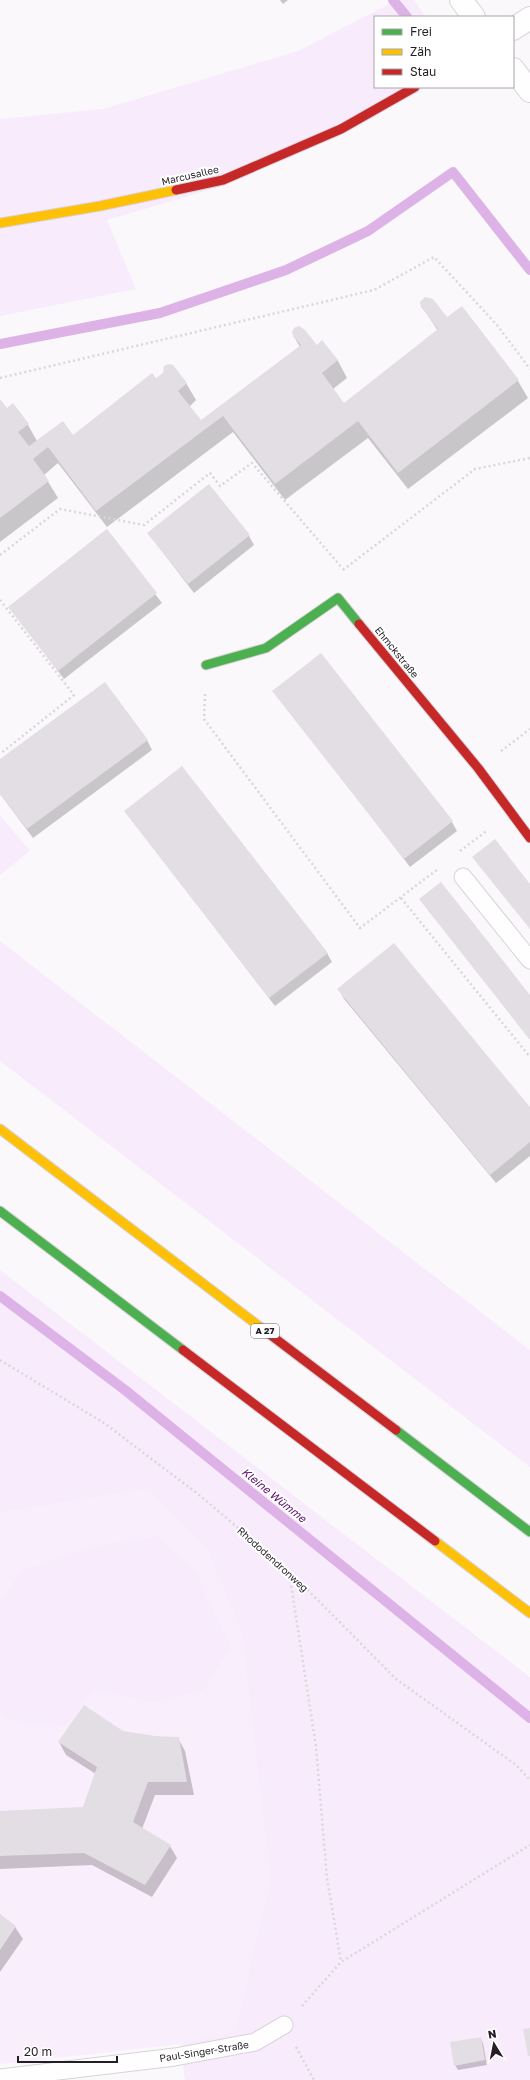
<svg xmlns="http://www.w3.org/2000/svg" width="530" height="2080" font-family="'Golos Text',sans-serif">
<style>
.built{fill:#f9eefc}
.green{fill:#f8ecfc}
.shadow{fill:#0003}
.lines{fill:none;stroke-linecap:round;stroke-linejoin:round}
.stream{stroke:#ddb3e7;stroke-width:10}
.building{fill:#e2dee4}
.lane-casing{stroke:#d8d3d9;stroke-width:19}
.street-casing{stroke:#d8d3d9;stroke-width:24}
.fast-casing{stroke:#d8d3d9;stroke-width:11}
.slow-casing{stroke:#d8d3d9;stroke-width:11}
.jam-casing{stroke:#d8d3d9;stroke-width:11}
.path{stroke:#d8d8d8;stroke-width:2.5;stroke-dasharray:2 3;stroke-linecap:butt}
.lane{stroke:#fefefe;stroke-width:17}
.street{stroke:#fefefe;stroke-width:22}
.fast{stroke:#4caf50;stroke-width:9}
.slow{stroke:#ffc107;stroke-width:9}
.jam{stroke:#c62828;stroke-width:9}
.labels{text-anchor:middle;stroke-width:4;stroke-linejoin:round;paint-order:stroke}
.shield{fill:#fff;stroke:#666166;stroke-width:1}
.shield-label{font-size:9px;font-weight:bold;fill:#241d25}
.street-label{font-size:10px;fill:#241d25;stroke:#fff}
.water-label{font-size:11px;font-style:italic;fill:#5a106a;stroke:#fff}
</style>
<rect width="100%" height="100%" fill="#faf8fb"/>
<path class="built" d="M148 1489 206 1547 242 1634 270 1879 235 2031 180 2044 0 2064V1513Z"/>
<path class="green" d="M397 0H414L426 17H375V87H426L346 133 226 185 107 220 136 289 0 316V119L103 109 298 51Z
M0 815 30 851 0 875Z
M0 941 530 1350V1467L0 1061Z
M0 1270 530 1677V2080H185L180 2044 235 2031 270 1879 242 1634 206 1547 148 1489 0 1513Z
M157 1536 196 1572 231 1647 204 1690 155 1703 93 1690 65 1726 17 1723 0 1713V1599L2 1601 21 1571 95 1546Z"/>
<path class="shadow" d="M280 0H288L283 4Z
M421 305 446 319 461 308 518 381 528 398 408 489 368 438 285 500 233 432 107 527 58 463 44 475 58 498 0 542V401L7 409 28 425 37 441 73 436 155 379 186 383 196 400 189 407 201 421 300 347 293 335 317 346 322 342 338 361 347 378 333 389 344 404 438 331Z
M106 530 162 603 64 679 9 607Z
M148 533 249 536 254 545 194 593Z
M274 691 452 822 457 831 410 867Z
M147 740 152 750 33 838 0 794V761Z
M125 811 327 953 332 962 275 1006Z
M339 989 530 1109V1156L496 1183 344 999Z
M123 1732 155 1737 178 1738 185 1751 194 1795H155L142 1829 170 1846 177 1858 152 1897 92 1865 0 1869V1812L83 1808 96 1774 66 1755 59 1742Z
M0 1915 15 1927 23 1939 0 1972Z
M480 2038 483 2043 487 2065 458 2070 455 2065Z"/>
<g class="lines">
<path class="stream" d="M393 0 407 17
M0 344 160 313 286 270 368 231 453 172 530 270
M0 1296 125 1390 530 1718"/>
</g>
<path class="building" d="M425 297 433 299 447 317 462 306 519 380 398 473 358 421 275 484 223 416 96 511 48 447 33 459 49 481 0 518V399L7 408 13 403 29 424 18 432 29 446 63 421 73 435 152 373 156 378 163 373 164 366 169 364 173 365 187 383 178 391 201 420 301 345 293 336 292 332 294 328 299 326 305 330 317 345 322 340 338 360 322 373 344 403 438 329 421 307 420 302Z
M209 484 250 535 188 584 147 533Z
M107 529 157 593 58 671 8 607Z
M321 653 453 821 404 859 272 691Z
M105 682 148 740 27 829 0 794V759Z
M182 766 328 953 269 998 124 811Z
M495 839 530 884V929L472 857Z
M441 882 530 995V1040L419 899Z
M394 943 530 1107V1142L490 1175 337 989Z
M84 1705 123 1731 155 1736 179 1737 187 1782H148L133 1822 171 1845 145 1885 84 1853 0 1856V1811L83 1807 97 1767 58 1742Z
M0 1914 16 1926 0 1950Z
M530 2028V2056H528L523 2029Z
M481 2037 485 2060 454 2066 450 2042Z"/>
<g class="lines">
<defs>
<path id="lane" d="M463 877 530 960
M0 2078 175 2057 255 2042 284 2025"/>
<path id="street" d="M461 0 474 17
M513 29 530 18
M513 69 530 91"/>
<path id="fast" d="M206 665 266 648 338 598 359 624
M0 1211 183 1350
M396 1430 530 1532"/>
<path id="slow" d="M0 223 100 206 176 190
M0 1129 264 1330
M435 1541 530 1613"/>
<path id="jam" d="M176 190 223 180 341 129 415 87
M359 624 478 768 530 838
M264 1330 396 1430
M183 1350 435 1541"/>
</defs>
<use href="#lane" class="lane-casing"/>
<use href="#street" class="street-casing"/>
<use href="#fast" class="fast-casing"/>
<use href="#slow" class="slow-casing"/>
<use href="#jam" class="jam-casing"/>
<path class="path" d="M0 378 374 290 434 257 497 325 530 369
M0 555 60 509 144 525 210 473 220 486 252 463 343 569
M343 570 475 469 530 458
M0 600 74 695 0 754
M205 694 204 719 360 928 438 869
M501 751 530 729
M460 851 488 830
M401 898 530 1057
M0 1360 104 1423 198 1494 289 1571 396 1679 516 1765 530 1780
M289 1571 316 1747 327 1878 341 1962
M302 2006 341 1962 530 1845
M296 2047 314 2080"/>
<use href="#lane" class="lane"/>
<use href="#street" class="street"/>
<use href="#fast" class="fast"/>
<use href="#slow" class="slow"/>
<use href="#jam" class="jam"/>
</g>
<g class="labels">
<rect class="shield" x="251" y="1324" width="28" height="14" rx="3"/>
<g class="shield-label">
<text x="265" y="1334">A 27</text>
</g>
<g class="street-label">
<text transform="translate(190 175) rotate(-13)" y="4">Marcusallee</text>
<text transform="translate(397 652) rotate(51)" y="4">Ehmckstraße</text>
<text transform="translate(273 1559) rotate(42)" y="4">Rhododendronweg</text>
<text transform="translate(204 2051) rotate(-9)" y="4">Paul-Singer-Straße</text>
</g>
<g class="water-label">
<text transform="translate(274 1495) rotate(39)" y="4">Kleine Wümme</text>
</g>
</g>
<rect x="374" y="16" width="140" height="72" fill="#ffffff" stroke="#a7a5a8"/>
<rect x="382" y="29" width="20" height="6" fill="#4caf50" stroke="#a7a5a8"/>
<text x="410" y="36" font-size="12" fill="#241d25">Frei</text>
<rect x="382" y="49" width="20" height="6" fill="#ffc107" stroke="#a7a5a8"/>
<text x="410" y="56" font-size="12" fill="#241d25">Zäh</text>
<rect x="382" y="69" width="20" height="6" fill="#c62828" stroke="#a7a5a8"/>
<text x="410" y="76" font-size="12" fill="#241d25">Stau</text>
<g transform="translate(494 2044) rotate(350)" stroke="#ffffff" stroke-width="3" paint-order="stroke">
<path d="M0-3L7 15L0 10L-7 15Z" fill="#241d25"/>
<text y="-6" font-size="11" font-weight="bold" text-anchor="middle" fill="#241d25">N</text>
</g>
<path d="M18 2056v6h99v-6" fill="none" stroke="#241d25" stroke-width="2"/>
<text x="24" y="2056" font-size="12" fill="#241d25" stroke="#ffffff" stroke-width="3" paint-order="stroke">20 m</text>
</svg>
